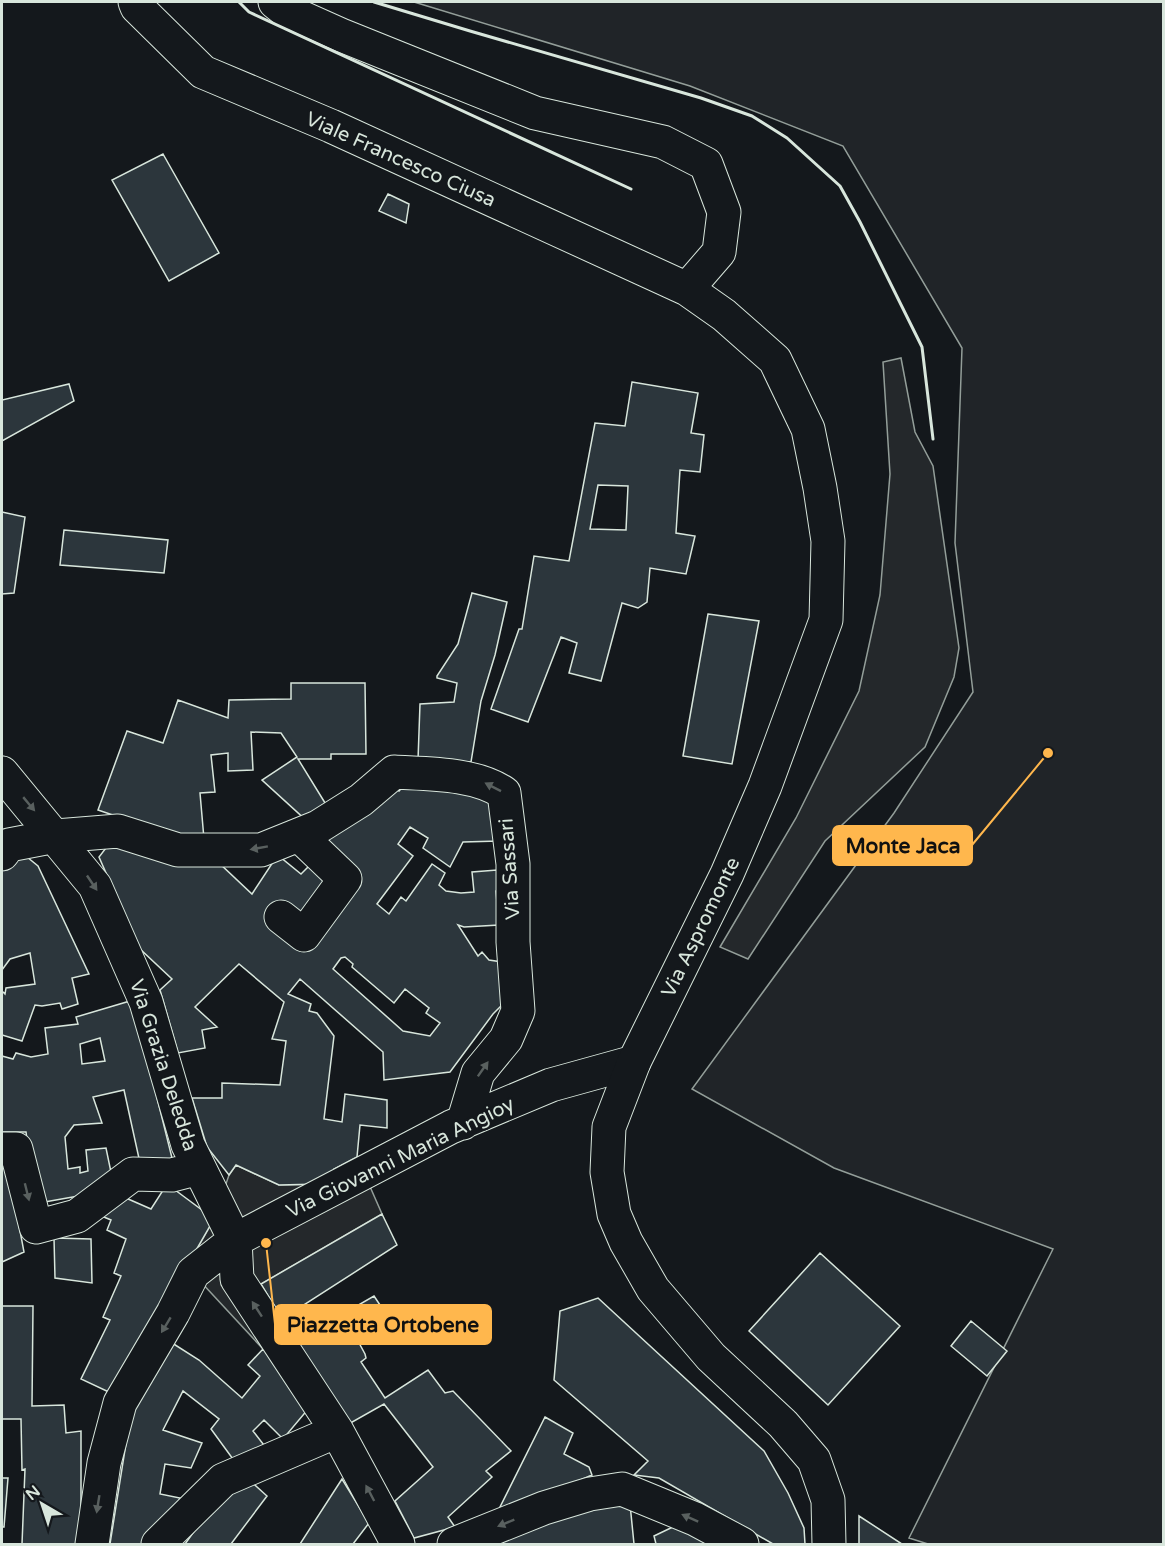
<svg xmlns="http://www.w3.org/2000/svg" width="1165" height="1546" font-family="'Varela Round',sans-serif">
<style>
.green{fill:#202428;stroke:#939e99;stroke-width:1.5}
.parking{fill:#24282b;stroke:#939e99;stroke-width:1.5}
.building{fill:#2c363c;stroke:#d8e6dc;stroke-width:1.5;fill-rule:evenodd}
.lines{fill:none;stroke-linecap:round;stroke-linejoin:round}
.street-casing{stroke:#d8e6dc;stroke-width:35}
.secondary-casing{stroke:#d8e6dc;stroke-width:35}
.street{stroke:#14181c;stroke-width:33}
.secondary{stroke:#14181c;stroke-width:33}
.wall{stroke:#d8e6dc;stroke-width:3}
.oneway{fill:#59605f}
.labels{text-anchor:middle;stroke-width:4.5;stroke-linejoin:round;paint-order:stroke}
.street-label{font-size:20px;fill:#d8e6dc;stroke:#14181c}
.leader{fill:none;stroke:#ffb74d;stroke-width:2}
.callout-dot{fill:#ffb74d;stroke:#14181c;stroke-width:2}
.callout{fill:#ffb74d;stroke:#ffb74d;stroke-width:2}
.callout-label{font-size:21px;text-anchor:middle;font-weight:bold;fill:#111}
</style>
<rect width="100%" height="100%" fill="#14181c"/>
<path class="green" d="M414 2H1163V1544H928L909 1538 1053 1249 834 1168 692 1089 894 813 973 692 955 543 962 348 843 146 690 86Z"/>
<path class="parking" d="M901 358 915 432 933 466 959 648 954 677 925 747 825 841 748 959 720 947 796 818 859 691 880 595 890 474 883 362Z
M357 1157 382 1214 261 1284 282 1319 263 1349 187 1267 214 1219 229 1175 236 1165 279 1185 322 1184 334 1169Z"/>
<path class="building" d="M163 154 219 253 169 281 112 180Z
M388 194 409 204 406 223 379 211Z
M632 382 698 393 691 433 704 435 700 472 680 470 676 533 695 536 686 574 650 568 647 602 638 608 622 603 601 681 569 673 577 643 561 637 528 722 491 709 519 629H522L534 556 569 561 595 423 625 426ZM598 485 628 486 626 530 590 529Z
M69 384 74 401 2 441V400Z
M2 512 25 517 14 593 2 594Z
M64 530 168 540 164 573 60 565Z
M472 593 507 602 495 655 481 701 471 762 418 760 420 704 454 702 457 683 437 678V676L458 644Z
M708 614 759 621 732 764 683 756Z
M291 683H365L366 754H331V759H298L330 811 307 821 262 780 297 757 281 733 251 732 253 770 228 771V753L211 755 215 792 200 793 204 839 178 837 98 810 127 731 163 743 178 700 228 718 229 700 291 699Z
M412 777 500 805 499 841 463 842 450 867 423 848 428 838 410 827 398 844 413 856 377 904 389 914 401 897 406 901 432 864 445 873 439 885 446 891 461 893 474 892 472 872 497 870 499 890 496 891 499 925 464 927 458 925 478 956 482 952 489 960 502 962 507 1000 493 1014 450 1072 384 1080 383 1052 300 979 288 994 311 1004 309 1011 317 1013 334 1036 324 1119 342 1122 345 1094 387 1100V1128L360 1125 357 1157 334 1169 337 1175 322 1184 279 1185 236 1165 229 1175 207 1147 192 1098H222V1083L280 1085 286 1041 272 1039 284 1002 239 964 195 1007 217 1027 202 1030 205 1048 178 1053 160 990 172 979 139 948 99 857 112 840 219 863 252 894 273 862 280 857 301 874 312 863 332 882 302 927 356 877 319 846 396 789 399 791ZM345 957 353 964 352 967 394 1003 405 989 429 1008 426 1013 440 1023 430 1036 403 1031 333 969 341 958Z
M27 857 38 866 89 974 72 978 78 1004 62 1009 60 1003 42 1006 35 1005 22 1041 2 1035V991L5 994 6 988 35 984 30 953 10 959 2 970V871L9 862Z
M130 1001 140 1029 173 1162 140 1163 124 1090 93 1097 102 1123 74 1125 65 1137 68 1169 80 1167V1173L88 1171 86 1150 106 1148 112 1177 84 1195 39 1203 35 1202 26 1132H2V1056L13 1059 16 1053 31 1057 48 1054 45 1028 78 1024 76 1017ZM100 1038 105 1061 82 1064 80 1044Z
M2 1156H6L24 1252 2 1262Z
M167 1184 214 1219 113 1394 81 1379 110 1320 103 1317 121 1276 114 1273 126 1239 107 1230 111 1220 99 1215 119 1195 151 1209Z
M382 1214 397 1245 282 1319 261 1284Z
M54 1238 91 1239 92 1283 55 1278Z
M820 1253 900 1326 828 1405 749 1331Z
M374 1296 390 1320 358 1341 365 1354 366 1358 361 1362 385 1398 428 1370 445 1393 453 1391 511 1451 486 1471 492 1477 448 1517 455 1527 414 1538 395 1501 433 1467 384 1404 347 1425 296 1341Z
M598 1298 764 1451 788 1493 804 1528 805 1544H773L659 1478 634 1475 648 1461 554 1380 560 1311Z
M2 1306H33L32 1406 64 1405 66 1433 81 1431V1544H22L25 1469 22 1470 21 1419H2Z
M971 1321 1007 1351 987 1376 951 1346Z
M169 1341 199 1360 242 1398 260 1376 248 1365 263 1349 281 1367 309 1408 283 1439 264 1420 253 1431 267 1449 238 1466 211 1429 219 1419 183 1391 163 1430 202 1443 191 1468 165 1464 160 1494 180 1498 172 1523 153 1544H110L131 1412Z
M545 1417 573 1433 564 1454 589 1467 592 1475 495 1517Z
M246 1477 267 1496 231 1544H185L221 1494Z
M2 1478H8L4 1527H2Z
M342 1479 369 1523 353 1544H300Z
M630 1504 634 1544H493L576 1512Z
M859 1516 902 1544H859Z
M679 1524 717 1544H656L654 1536Z"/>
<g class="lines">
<defs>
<path id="street" d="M2 773 95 886 146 1002 188 1145 235 1240 237 1279 337 1431 398 1544
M2 854 9 845 56 836 118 831 178 850H261L318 827 361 800 394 772C428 774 475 773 504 793L513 864V942L518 1011 506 1039 478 1073 463 1123
M281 917 304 935 345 879 299 835
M2 1149H16L36 1227 77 1216 133 1174 172 1175 199 1168
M92 1544 104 1463 120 1403 173 1313 193 1273 235 1240 451 1127 551 1085 634 1062
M158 1544 223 1480 337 1431
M454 1544 544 1508 590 1494 622 1489 695 1519 742 1544"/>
<path id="secondary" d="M135 2 137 7 203 72 331 126 687 289 724 315 775 360 808 429 820 488 828 541 826 620 765 786 727 874 634 1062 609 1127 607 1172 614 1214 626 1242 653 1289 711 1357 783 1424 814 1460 828 1500 829 1544
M275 2 285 10 341 35 535 113 663 142 706 164 724 212 719 252 687 289"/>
</defs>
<use href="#street" class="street-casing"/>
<use href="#secondary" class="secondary-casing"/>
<use href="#street" class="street"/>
<use href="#secondary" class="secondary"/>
<path class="wall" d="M239 2 249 12 631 189
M374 2 470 31 701 98 752 116 787 138 840 186 860 222 922 347 933 439"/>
</g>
<defs><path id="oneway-solid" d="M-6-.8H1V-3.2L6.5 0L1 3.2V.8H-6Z" transform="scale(1.5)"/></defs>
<g class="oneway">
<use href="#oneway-solid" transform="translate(493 787) rotate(-153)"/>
<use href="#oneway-solid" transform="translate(29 804) rotate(50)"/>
<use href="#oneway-solid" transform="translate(259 848) rotate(170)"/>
<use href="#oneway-solid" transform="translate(92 883) rotate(56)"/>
<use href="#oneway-solid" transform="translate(483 1069) rotate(-55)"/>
<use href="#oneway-solid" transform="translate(27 1192) rotate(76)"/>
<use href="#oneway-solid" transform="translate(257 1309) rotate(-123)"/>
<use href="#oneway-solid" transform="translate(166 1325) rotate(121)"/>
<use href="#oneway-solid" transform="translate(370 1493) rotate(-118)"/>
<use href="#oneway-solid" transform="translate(98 1504) rotate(99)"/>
<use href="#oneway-solid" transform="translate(690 1518) rotate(-156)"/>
<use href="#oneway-solid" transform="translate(506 1523) rotate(158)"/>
</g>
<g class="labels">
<g class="street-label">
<text transform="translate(401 159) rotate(24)" y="7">Viale Francesco Ciusa</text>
<text transform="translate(509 869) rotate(-94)" y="7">Via Sassari</text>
<text transform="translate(700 927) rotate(-64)" y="7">Via Aspromonte</text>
<text transform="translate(164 1065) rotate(72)" y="7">Via Grazia Deledda</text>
<text transform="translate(400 1157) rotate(-26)" y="7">Via Giovanni Maria Angioy</text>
</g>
</g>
<path class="leader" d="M1048 753L972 845M266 1243L275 1324"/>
<g class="callout-dot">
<circle cx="1048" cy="753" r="6"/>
<circle cx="266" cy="1243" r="6"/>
</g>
<g class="callout">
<rect x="833" y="826" width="139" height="39" rx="6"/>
<rect x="275" y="1305" width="216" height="39" rx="6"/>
</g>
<g class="callout-label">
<text x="903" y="853">Monte Jaca</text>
<text x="383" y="1332">Piazzetta Ortobene</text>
</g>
<rect width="1165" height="1546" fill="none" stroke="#d8e6dc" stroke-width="6"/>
<g transform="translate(42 1504) rotate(321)" stroke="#14181c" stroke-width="4.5" paint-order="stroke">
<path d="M0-4.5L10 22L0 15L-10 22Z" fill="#d8e6dc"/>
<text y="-9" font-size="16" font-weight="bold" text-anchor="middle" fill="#d8e6dc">N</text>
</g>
</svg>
